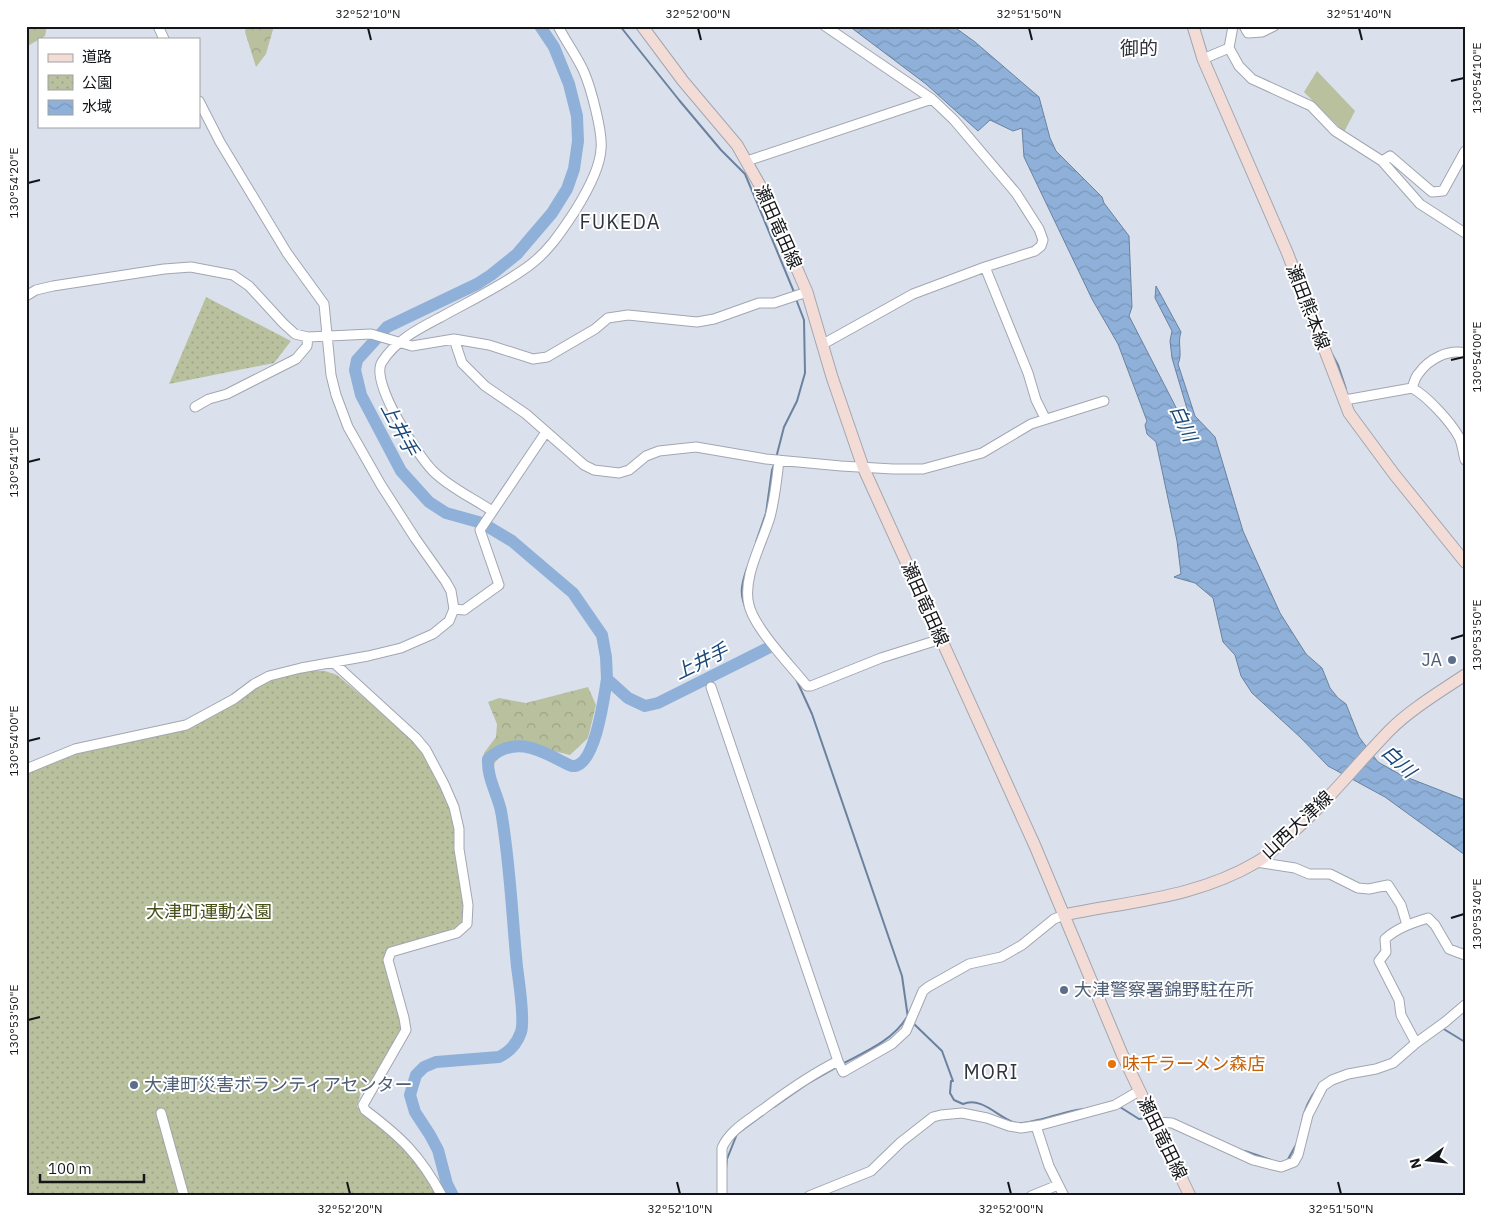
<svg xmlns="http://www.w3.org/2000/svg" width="1491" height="1222" font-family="'IBM Plex Sans','Noto Sans JP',sans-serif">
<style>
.grass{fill:#b8c09e}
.forest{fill:url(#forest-crowns)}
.park{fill:url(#park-dots)}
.water{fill:url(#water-waves);stroke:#6a829f}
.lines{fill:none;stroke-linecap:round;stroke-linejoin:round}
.stream{stroke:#6a829f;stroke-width:2}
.river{stroke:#8fb1d9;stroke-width:12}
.minor-casing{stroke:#a2a6b1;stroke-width:11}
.secondary-casing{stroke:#a2a6b1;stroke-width:13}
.minor{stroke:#fff;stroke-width:9}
.secondary{stroke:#f3dcd6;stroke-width:11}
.ticks{fill:none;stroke:#131518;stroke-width:2}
.service-dot{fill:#5c6f8a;stroke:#fff;stroke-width:2}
.food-dot{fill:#e8710a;stroke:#fff;stroke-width:2}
.labels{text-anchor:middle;stroke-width:4;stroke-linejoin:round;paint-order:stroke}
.street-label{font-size:18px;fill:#131518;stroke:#fff}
.service-label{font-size:18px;fill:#4e5e75;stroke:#fff;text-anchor:start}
.park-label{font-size:18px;fill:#475018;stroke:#fff}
.food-label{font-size:18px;fill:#c56008;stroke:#fff;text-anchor:start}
.neighbourhood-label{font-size:19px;fill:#30343d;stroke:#fff}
.water-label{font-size:19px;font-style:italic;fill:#184779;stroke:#fff}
.quarter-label{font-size:20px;letter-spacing:1px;fill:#30343d;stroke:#fff}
.neatline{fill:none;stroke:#131518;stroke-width:2}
.ticks-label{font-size:12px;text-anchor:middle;fill:#131518}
</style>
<defs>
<pattern id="forest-crowns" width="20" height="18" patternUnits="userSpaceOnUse" patternTransform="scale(1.25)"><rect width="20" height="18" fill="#b8c09e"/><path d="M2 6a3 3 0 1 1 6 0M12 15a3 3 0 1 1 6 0" fill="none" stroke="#9da487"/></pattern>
<pattern id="park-dots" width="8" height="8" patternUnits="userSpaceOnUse" patternTransform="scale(1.25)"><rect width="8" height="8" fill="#b8c09e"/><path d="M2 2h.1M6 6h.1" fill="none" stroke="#9da487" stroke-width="1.8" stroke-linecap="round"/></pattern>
<pattern id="water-waves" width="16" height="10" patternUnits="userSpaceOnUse" patternTransform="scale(1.25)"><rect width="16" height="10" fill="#8fb1d9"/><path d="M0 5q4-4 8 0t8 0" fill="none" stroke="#7a97ba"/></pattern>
</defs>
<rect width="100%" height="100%" fill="#dbe1ec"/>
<path class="grass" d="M1317 71 1355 111 1344 132 1304 92Z"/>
<path class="forest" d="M26 26H47L45 36 26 47Z
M246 26H274L266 54 256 67 245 32Z
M588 687 596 705 588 738 570 755 537 747 523 748 502 755 496 761 485 780 484 753 496 737 497 724 488 702 499 698 526 703Z"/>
<path class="park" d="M206 297 291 341 274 363 169 384Z
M301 670 325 671 337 675 401 729 418 747 428 762 448 802 455 824 466 913 459 928 387 951 402 1025C399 1048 379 1070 366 1089L361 1092 357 1107C390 1132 417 1160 438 1196H26V771L53 760 102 747 178 731 259 683Z"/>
<path class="water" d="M849 26H953L975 42 1039 97 1050 138 1056 151 1102 197 1104 203 1129 236 1132 307 1129 316 1185 425 1188 412 1172 358 1170 341 1172 331 1155 298 1156 286 1181 332C1177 343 1183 354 1178 364L1195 416 1215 437 1243 531 1280 613 1306 654 1322 668 1330 688 1338 698 1346 704 1359 737 1378 762 1401 775 1465 800V855L1385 797 1328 766 1300 737 1252 693 1241 676 1235 655 1223 642 1213 598 1195 583 1174 577 1181 574 1177 541 1156 442 1147 434 1145 425 1147 421 1118 344 1092 299 1024 157 1022 128 1013 131 990 120 978 131 926 84Z"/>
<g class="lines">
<path class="stream" d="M620 26 679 100 721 150 745 174 794 292
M1332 354 1338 365 1346 389
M776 458 784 427 797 401 805 373 804 320 796 299
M756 542 766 513 772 470 775 462
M747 611C739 595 741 585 747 568
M796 679 812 714 902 976 908 1018
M913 1023 942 1051 953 1081H951L950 1093 954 1100 963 1104C983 1096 999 1119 1016 1123 1030 1126 1068 1109 1085 1109
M1442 1028 1465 1042
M844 1063C867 1051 893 1040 907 1017
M774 1107 807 1084 837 1067
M1120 1107 1139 1119 1149 1118
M1302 1122C1304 1109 1311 1096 1319 1086
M1245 1151 1271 1160
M1287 1161 1297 1143
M726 1169 727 1159 737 1134 764 1114"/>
<path class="river" d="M540 26 554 47 569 84 577 116 578 141 574 169 567 189 552 213 517 254 491 275 477 284 387 327 357 360 355 370 361 395 401 471 429 502 446 513 482 523 512 541 573 593 602 635 606 657 607 679 628 698 645 706 658 703 770 647
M453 1196 447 1184 438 1150 430 1135 415 1112 410 1095 416 1075 424 1067 436 1062 499 1057C509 1052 517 1044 521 1032 525 1020 519 982 517 967 512 915 510 862 501 811 497 793 487 778 488 759 513 737 535 747 561 761 566 763 570 767 575 766 596 762 604 697 607 679"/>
<defs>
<path id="minor" d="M158 26 164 39
M1244 26 1248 33 1262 32 1274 26
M1229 48 1239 66 1252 79 1311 106 1335 131 1382 161 1390 156 1432 192 1443 191 1465 151
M1203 59 1229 48 1233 26
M747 161 932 99
M1382 161 1420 204 1465 233
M985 267 1028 373 1036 400 1045 418
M26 296 36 290 53 286 164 269 191 267 233 275 249 286 283 323 295 334 308 337 371 334 412 346 454 339 489 345 533 359 547 357 595 329 608 318 628 315 697 322 714 319 759 303H774L807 292
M454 339 462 363 485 386 526 414 584 465 594 470 619 473 629 470 646 456 659 451 696 447 766 459 841 466 893 469H923L982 453 1031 424 1104 401
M823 347 825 343 913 294 985 267 1035 251 1041 246 1043 240 1039 229 1016 193 954 120 932 99 825 26
M1412 388C1427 396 1450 421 1459 437 1462 443 1463 452 1465 460
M1345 400 1412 388C1414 383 1415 377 1419 373 1429 359 1448 349 1465 353
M195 407 209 399 227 394 296 359 307 346 308 337
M779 460C777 479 775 498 770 517 762 544 742 578 749 605 754 628 792 667 807 686H811L881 658 941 639
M492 511C473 498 450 488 433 471 418 456 369 381 382 362 396 340 418 329 441 317 468 302 497 288 523 270 546 255 560 234 575 211 585 195 600 169 601 149 603 133 591 88 584 72 577 56 566 42 558 26
M454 609 464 610 499 585 480 530 546 432
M334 663 416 738 426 750 444 784 454 807 459 829V849L468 905 467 924 457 933 391 952 388 960 404 1018 406 1030 363 1105 365 1110C401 1137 420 1155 442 1196
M711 687 838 1061 843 1072 892 1044 906 1031 923 991 928 987 969 964 1001 957 1022 945 1054 919 1064 915
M26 769 75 749 186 725 234 699 254 684 269 676 301 668 368 656 401 648 433 634 449 621 454 609 451 591 446 582 415 538 381 485 348 427 336 395 331 375 324 304 287 253 220 142 199 101
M1256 862 1295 868 1309 874H1330L1358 888 1369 889 1388 885 1401 905 1407 925
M1416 1043 1401 1015 1399 1000 1379 961 1386 952 1385 939C1397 928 1412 923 1428 918L1435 925 1449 949 1465 955
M161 1113 184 1196
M1156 1122 1172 1123 1253 1160 1281 1167 1294 1162 1298 1155 1308 1115 1323 1086 1332 1080 1348 1074 1376 1069 1393 1063 1416 1043 1445 1022 1465 1005
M1036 1126 1049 1166 1064 1196
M722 1196V1148C729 1131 747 1121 762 1110 786 1092 810 1075 838 1061
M809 1196 871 1171 901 1142 933 1117 941 1115 962 1113 987 1118 1009 1126 1021 1128 1041 1125 1115 1105 1139 1091
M1031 1196 1058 1185"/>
<path id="secondary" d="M642 26 683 81 737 145 762 189 807 292 832 377 863 467 1035 846 1122 1054 1190 1196
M1193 26 1203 59 1287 252 1349 413 1394 474 1465 562
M1064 915C1131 901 1196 898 1257 862 1268 856 1277 846 1286 838 1324 806 1354 767 1389 731 1408 711 1441 691 1465 675"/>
</defs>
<use href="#minor" class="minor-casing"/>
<use href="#secondary" class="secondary-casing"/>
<use href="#minor" class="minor"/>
<use href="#secondary" class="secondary"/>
</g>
<path class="ticks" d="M368 28 371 40M698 28 701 40M1029 28 1032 40M1359 28 1362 40M1451 81 1464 78M28 183 40 180M1451 360 1464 357M28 462 40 459M1451 639 1464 635M28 741 40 738M1451 918 1464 914M28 1020 40 1017M347 1182 350 1194M677 1182 680 1194M1008 1182 1011 1194M1338 1182 1341 1194"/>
<g class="service-dot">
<circle cx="1452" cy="660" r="5"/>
<circle cx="1064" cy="990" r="5"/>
<circle cx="134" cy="1085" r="5"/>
</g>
<circle class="food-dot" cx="1112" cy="1064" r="5"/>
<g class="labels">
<g class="street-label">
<text transform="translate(778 227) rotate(66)" y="6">瀬田竜田線</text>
<text transform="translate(1308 307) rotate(69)" y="6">瀬田熊本線</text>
<text transform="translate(925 604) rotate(66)" y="6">瀬田竜田線</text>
<text transform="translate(1297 825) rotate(-43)" y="6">山西大津線</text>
<text transform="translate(1162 1138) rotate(64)" y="6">瀬田竜田線</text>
</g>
<g class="service-label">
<text x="1442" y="666" text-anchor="end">JA</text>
<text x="1074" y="996">大津警察署錦野駐在所</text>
<text x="144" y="1091">大津町災害ボランティアセンター</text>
</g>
<g class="park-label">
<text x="209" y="918">大津町運動公園</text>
</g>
<g class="food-label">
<text x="1122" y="1070">味千ラーメン森店</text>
</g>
<g class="neighbourhood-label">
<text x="1139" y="55">御的</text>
</g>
<g class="water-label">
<text transform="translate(1184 423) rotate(66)" y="7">白川</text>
<text transform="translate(400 429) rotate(62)" y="7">上井手</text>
<text transform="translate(701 661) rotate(-26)" y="7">上井手</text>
<text transform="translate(1399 761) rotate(43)" y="7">白川</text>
</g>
<g class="quarter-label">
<text x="620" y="229">FUKEDA</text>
<text x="991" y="1079">MORI</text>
</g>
</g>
<rect width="1491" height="1222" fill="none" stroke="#ffffff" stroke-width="55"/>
<rect x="38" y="38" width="162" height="90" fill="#ffffff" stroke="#a1a1a3"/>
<rect x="48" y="54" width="25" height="8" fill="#f3dcd6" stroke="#a1a1a3"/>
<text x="82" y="62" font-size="15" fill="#131518">道路</text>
<rect x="48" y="75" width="25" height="15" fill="url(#park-dots)" stroke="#a1a1a3"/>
<text x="82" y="88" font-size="15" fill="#131518">公園</text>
<rect x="48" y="100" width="25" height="15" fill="url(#water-waves)" stroke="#a1a1a3"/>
<text x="82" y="112" font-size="15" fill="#131518">水域</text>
<g transform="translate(1428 1160) rotate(255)" stroke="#ffffff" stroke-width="4" paint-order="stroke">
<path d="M0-4L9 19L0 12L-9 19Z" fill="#131518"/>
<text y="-8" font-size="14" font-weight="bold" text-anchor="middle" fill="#131518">N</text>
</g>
<path d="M40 1174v8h104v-8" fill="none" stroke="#131518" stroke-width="2.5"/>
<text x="48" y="1174" font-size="15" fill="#131518" stroke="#ffffff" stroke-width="4" paint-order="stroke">100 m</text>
<rect x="28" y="28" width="1436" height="1166" class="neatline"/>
<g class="ticks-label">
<text x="368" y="18">32°52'10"N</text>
<text x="698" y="18">32°52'00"N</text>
<text x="1029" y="18">32°51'50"N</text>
<text x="1359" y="18">32°51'40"N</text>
<text transform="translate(1477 78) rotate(-90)" y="4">130°54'10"E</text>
<text transform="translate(14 183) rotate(-90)" y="4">130°54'20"E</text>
<text transform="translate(1477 357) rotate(-90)" y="4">130°54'00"E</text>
<text transform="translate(14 462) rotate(-90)" y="4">130°54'10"E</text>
<text transform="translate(1477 635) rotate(-90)" y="4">130°53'50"E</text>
<text transform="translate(14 741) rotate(-90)" y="4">130°54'00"E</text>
<text transform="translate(1477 914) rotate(-90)" y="4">130°53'40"E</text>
<text transform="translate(14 1020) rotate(-90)" y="4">130°53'50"E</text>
<text x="350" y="1213">32°52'20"N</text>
<text x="680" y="1213">32°52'10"N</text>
<text x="1011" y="1213">32°52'00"N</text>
<text x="1341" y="1213">32°51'50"N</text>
</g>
</svg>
